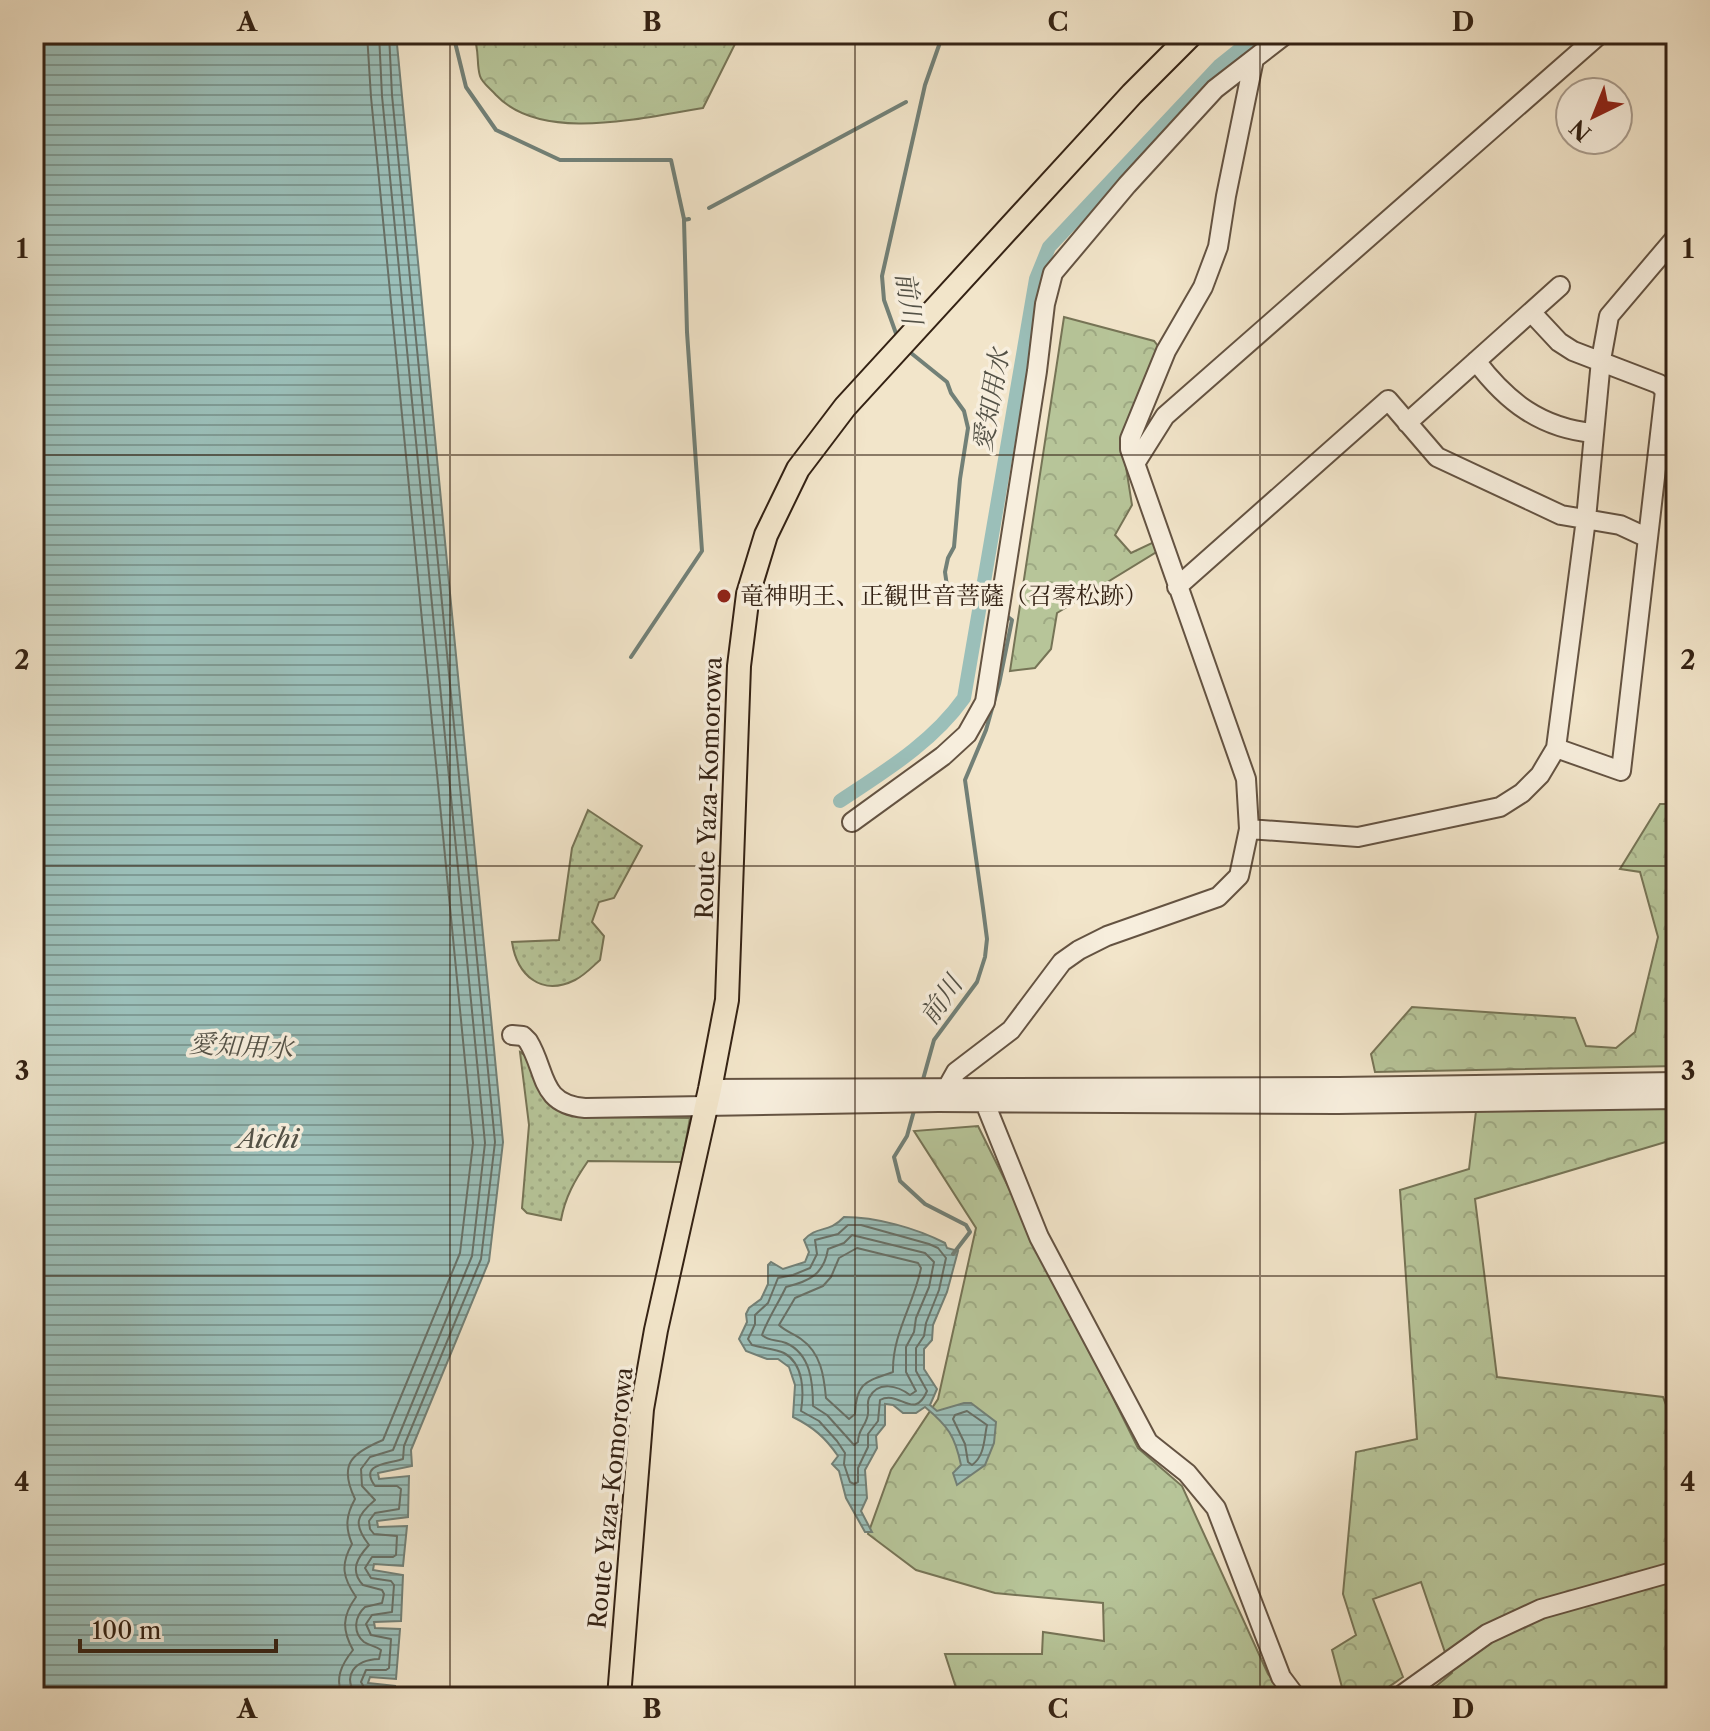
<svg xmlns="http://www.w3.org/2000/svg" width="1710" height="1731" font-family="'Libre Caslon Text','Noto Serif JP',serif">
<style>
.grass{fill:url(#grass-dots);stroke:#767456;stroke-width:2}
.forest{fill:url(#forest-crowns);stroke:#767456;stroke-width:2}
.water{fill:url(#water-rules);stroke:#728077;stroke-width:2}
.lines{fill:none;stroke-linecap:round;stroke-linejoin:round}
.shore{stroke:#687066;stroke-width:2}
.stream{stroke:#728077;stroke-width:4}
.canal{stroke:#9bbfb9;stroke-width:14}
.minor-casing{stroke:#645342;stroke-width:22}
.major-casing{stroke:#342214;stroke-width:26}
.minor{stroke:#f7eedd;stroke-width:18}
.major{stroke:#f2e5ca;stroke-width:22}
.grid{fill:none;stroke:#342214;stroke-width:2;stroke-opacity:0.55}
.poi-dot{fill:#8f2418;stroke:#f7eedd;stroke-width:3}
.labels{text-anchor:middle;stroke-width:7;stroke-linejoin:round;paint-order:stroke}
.poi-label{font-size:24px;fill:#342214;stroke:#f7eedd;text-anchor:start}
.street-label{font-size:24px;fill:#342214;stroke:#f7eedd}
.water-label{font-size:26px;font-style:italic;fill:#535146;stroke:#f7eedd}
.neatline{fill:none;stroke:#342214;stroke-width:3}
.grid-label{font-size:26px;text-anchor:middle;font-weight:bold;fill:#342214}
</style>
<defs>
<pattern id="grass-dots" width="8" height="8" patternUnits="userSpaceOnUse" patternTransform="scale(2)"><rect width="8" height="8" fill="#b7c599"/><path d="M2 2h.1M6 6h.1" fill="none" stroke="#9ea983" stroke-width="1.8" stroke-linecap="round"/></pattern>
<pattern id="forest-crowns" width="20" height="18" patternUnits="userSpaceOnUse" patternTransform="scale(2)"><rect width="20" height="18" fill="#b7c599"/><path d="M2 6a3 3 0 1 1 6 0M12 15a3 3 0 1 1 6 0" fill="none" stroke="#9ea983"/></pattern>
<pattern id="water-rules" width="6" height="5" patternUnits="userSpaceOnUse" patternTransform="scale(2)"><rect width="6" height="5" fill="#9bbfb9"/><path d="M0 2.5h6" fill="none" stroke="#7f9b95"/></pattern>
</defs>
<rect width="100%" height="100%" fill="#f2e5ca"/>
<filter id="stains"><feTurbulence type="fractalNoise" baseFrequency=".0025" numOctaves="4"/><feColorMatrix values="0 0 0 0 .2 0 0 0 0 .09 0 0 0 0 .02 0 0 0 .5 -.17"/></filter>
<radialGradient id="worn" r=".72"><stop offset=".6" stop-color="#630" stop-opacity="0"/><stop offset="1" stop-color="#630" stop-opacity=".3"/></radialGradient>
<path class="grass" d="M588 810 642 846 614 898 599 902 592 922 604 936 600 960C592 967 585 975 575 980 541 997 517 975 512 942L559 940 572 848Z
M520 1052C550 1068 531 1105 578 1117L690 1118 682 1162 588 1161C575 1180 565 1197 561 1220L527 1213 522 1208 529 1125Z"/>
<path class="forest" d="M473 34H740L703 108C644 117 542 144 496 95 491 89 482 83 480 76 476 63 480 50 473 34Z
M1064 317 1154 341 1158 346 1123 448 1132 505 1115 535 1131 553 1154 542 1158 551 1057 613 1051 649 1035 668 1010 671Z
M1675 402H1676V476L1669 473Z
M1660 804H1676V871L1674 873 1676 875V1066L1375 1072 1371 1054 1412 1007 1575 1018 1586 1046 1616 1048 1635 1032 1658 937 1640 872 1620 869Z
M1668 1108 1669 1141 1475 1199 1497 1377 1663 1397 1676 1431V1669L1659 1697H1423L1452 1673 1421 1582 1373 1599 1403 1677C1378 1694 1373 1702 1343 1691L1332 1650 1356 1635 1343 1594 1356 1452 1417 1439 1400 1190 1469 1169 1476 1111Z
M978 1126 1138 1448 1182 1486 1268 1674 1286 1697H959L945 1654H1042L1043 1632 1104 1641 1103 1603 995 1593 916 1570 868 1534 891 1470 938 1399 976 1228 914 1131Z"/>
<path class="water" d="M34 34H396L503 1142 489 1261 411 1450 412 1466 378 1473 379 1479 409 1476 408 1517 377 1521 378 1527 407 1526 403 1566 374 1564 373 1570 403 1575 401 1621 374 1622 375 1628 400 1629 396 1679 370 1677 368 1683 395 1686 394 1697H34Z
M844 1217C876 1217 916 1228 945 1243L947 1248 958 1251 947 1292 933 1325 932 1340 924 1349V1369L937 1389 930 1405 937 1411 964 1403H971L996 1422 994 1443 985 1465 957 1485 953 1473 961 1465C955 1436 948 1426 925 1407L916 1413H903L893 1405 885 1404V1425L876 1436 877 1448 865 1470 867 1498 861 1511 872 1532H865L846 1498 839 1471 832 1464 838 1456C825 1437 813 1427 793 1417L795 1385 789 1367 778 1359H767L746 1351 739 1339 747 1322 746 1314 749 1308 761 1299 768 1284V1265L771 1262 783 1269 805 1262 809 1252 804 1240C817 1225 828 1234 844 1217Z"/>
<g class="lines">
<path class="shore" d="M848 1225H861L929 1244 938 1248 946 1258 939 1290 926 1323 924 1336 916 1348V1371L927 1391C914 1422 899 1389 880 1400L878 1421 868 1434V1447L858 1468V1482L854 1484 850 1482 844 1464 845 1453 837 1441 819 1421 801 1411C804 1392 804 1364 784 1353 775 1349 762 1348 752 1345L748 1339 755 1324V1315L768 1303 778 1278 793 1275 810 1268 817 1254 815 1240 838 1234Z
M852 1235 925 1253 934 1262 929 1287 916 1318 914 1332 906 1347V1372L916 1391 910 1395C898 1386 878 1380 869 1398 866 1405 870 1411 867 1418 864 1428 858 1430 858 1442L854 1445 827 1415 813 1406C813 1383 811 1354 786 1343 777 1339 769 1342 762 1335 768 1318 778 1304 786 1287 810 1281 824 1274 828 1249L844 1243Z
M857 1248 918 1263 921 1268C914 1304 892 1334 893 1372 868 1381 856 1381 855 1414L849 1419 826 1398C824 1376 821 1353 801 1339 794 1334 785 1331 779 1325L795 1298 823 1286 831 1277 839 1258Z
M967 1411 987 1425C984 1438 985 1456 972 1465L968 1462 965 1444 953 1419 955 1415Z
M342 1697C335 1678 341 1665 353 1650 342 1630 342 1616 356 1597 343 1578 340 1565 352 1544 345 1527 346 1515 355 1499 338 1464 352 1453 383 1440L460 1253 473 1143 371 97 367 34
M357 1697C341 1675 355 1660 379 1659L381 1650C376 1646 370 1646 364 1642 352 1632 355 1616 365 1607L382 1603 384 1594 382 1590 363 1585C349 1570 358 1557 369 1545 353 1524 356 1516 375 1500L362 1486 361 1469 370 1457 393 1450 472 1256 485 1143 382 96 379 34
M387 1697 383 1693 366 1691 361 1682 366 1670H386L389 1668 391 1639 371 1635 366 1624 372 1615 392 1612 394 1585 391 1581 371 1578 365 1568 372 1557H393L396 1555 397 1536 374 1534 370 1529 369 1521 375 1513 399 1509 401 1489 397 1486H375C358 1463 390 1464 403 1459L404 1446 481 1259 495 1142 392 95 389 34"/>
<path class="stream" d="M453 34 466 87 496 130 560 160H671L684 219
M709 208 906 102
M898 339 884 300 882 276 925 85 943 34
M906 349 947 382 951 393 964 411 968 428 960 479 954 547 948 558 945 572 947 586 953 590
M631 657 702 551 687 332 684 220 689 219
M922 1083 934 1040 977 982 985 957 987 939 983 908 965 780 986 730 999 684 1012 620 1008 617
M915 1107 907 1136 894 1157 900 1181 925 1204 966 1225 970 1232 953 1254"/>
<path class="canal" d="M840 801C885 771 932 743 964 698L1036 279 1049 247 1219 66 1259 34"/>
<defs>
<path id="minor" d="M1531 312 1559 342 1573 351 1659 384 1665 391 1621 771 1556 748
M1476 361C1507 402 1541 428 1593 433
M1407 423 1560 286
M1136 462 1165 416 1600 34
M1177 587 1388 400 1437 457 1561 515 1620 525 1648 538
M852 822 943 756 967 734 985 702 1037 371 1045 304 1053 273 1127 185 1215 89 1286 34
M1249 829 1358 837 1500 807 1522 793 1540 775 1556 748 1586 519 1601 360 1609 316 1676 237
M512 1035 523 1036 528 1041C547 1072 539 1104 585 1108L938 1102 1338 1104 1676 1099
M947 1088 956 1072 1011 1030 1062 962 1079 950 1107 936 1218 897 1239 876 1249 829 1246 779 1130 449V439L1166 351 1203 287 1218 247 1226 196 1254 59
M710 1089 1339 1087 1676 1082
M985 1103 1039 1237 1148 1442 1187 1473 1216 1508 1281 1677 1296 1697
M1399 1697 1487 1634 1541 1609 1676 1571"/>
<path id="major" d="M619 1697 642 1409 656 1330 710 1089 727 1000 739 666 748 594 766 535 798 469 845 407 1132 94 1192 34"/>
</defs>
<use href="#minor" class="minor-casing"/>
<use href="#major" class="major-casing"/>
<use href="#minor" class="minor"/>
<use href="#major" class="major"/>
</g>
<path class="grid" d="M450 34V1697M855 34V1697M1260 34V1697M34 455H1676M34 866H1676M34 1276H1676"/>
<circle class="poi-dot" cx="724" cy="596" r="8"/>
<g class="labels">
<g class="poi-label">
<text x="740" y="604">竜神明王、正観世音菩薩（召零松跡）</text>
</g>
<g class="street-label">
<text transform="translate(709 788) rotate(-88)" y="8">Route Yaza-Komorowa</text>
<text transform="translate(611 1498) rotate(-84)" y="8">Route Yaza-Komorowa</text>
</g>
<g class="water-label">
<text transform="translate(909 298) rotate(81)" y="9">前川</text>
<text transform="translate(991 400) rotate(-80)" y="9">愛知用水</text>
<text transform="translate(941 1000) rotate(-55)" y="9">前川</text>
<text transform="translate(241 1046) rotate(3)" y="9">愛知用水</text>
<text x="268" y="1148">Aichi</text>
</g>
</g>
<rect width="1710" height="1731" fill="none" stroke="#f2e5ca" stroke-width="88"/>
<g transform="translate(1594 116) rotate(223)"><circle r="38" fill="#f7eedd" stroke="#a99c8d" stroke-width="2"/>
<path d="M0-6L14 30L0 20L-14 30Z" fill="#8f2418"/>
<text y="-12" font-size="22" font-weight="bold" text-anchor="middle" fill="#342214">N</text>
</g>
<path d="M80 1639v12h196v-12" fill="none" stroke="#342214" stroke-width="4"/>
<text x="92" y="1639" font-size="24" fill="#342214" stroke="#f7eedd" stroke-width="6" paint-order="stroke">100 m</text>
<rect x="44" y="44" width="1622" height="1643" class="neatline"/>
<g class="grid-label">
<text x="247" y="31">A</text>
<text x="652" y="31">B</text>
<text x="1058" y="31">C</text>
<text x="1463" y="31">D</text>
<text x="22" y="258">1</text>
<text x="1688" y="258">1</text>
<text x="22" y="669">2</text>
<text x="1688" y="669">2</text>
<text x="22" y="1080">3</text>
<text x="1688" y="1080">3</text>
<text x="22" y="1491">4</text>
<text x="1688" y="1491">4</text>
<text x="247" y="1718">A</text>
<text x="652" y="1718">B</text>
<text x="1058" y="1718">C</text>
<text x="1463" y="1718">D</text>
</g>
<rect width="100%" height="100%" filter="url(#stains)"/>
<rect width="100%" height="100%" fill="url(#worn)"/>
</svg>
